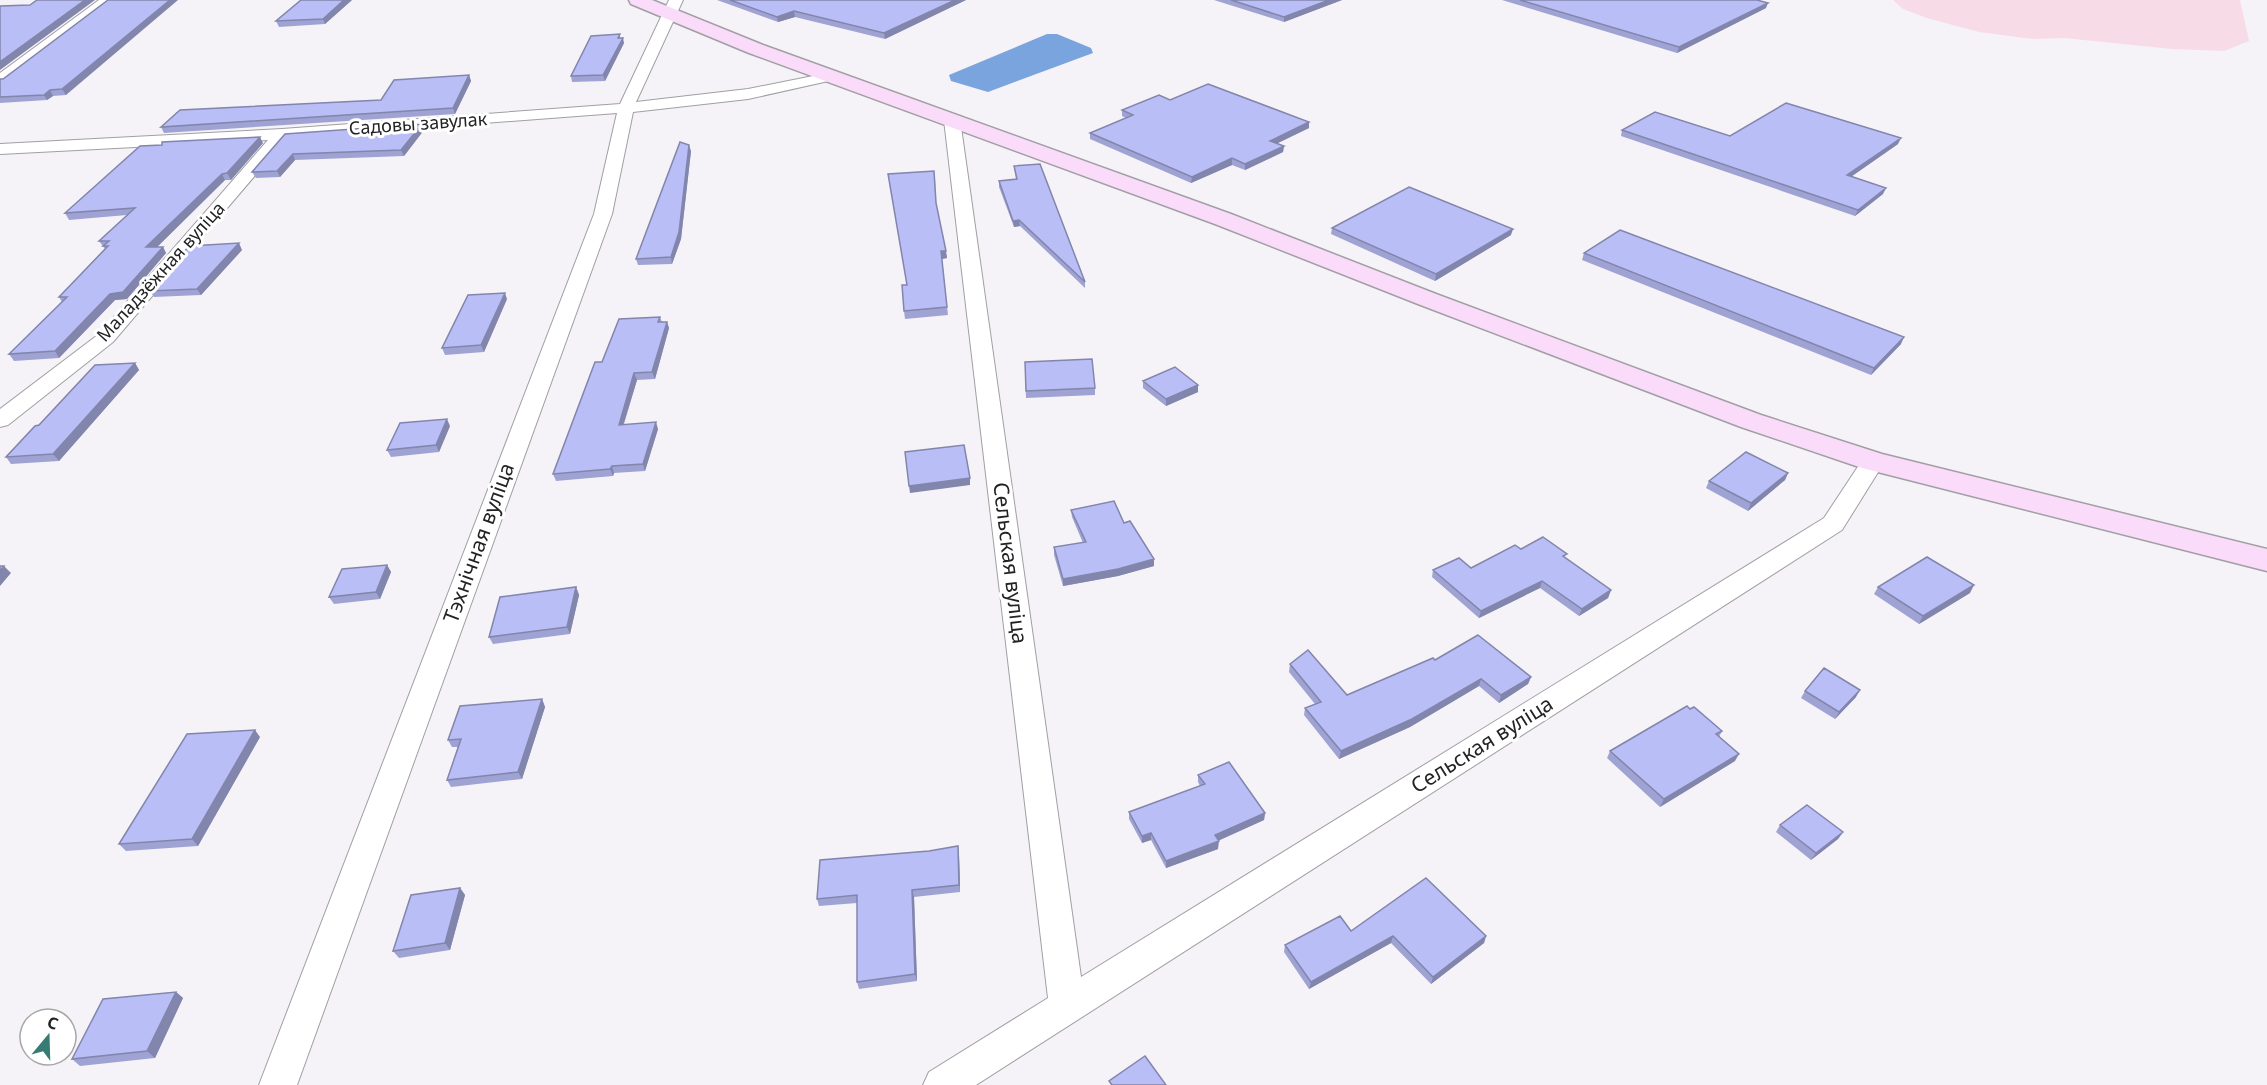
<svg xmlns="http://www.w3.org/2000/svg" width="2267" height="1085" font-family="'Noto Sans',sans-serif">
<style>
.green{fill:#f7dbe6}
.water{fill:#7aa4de}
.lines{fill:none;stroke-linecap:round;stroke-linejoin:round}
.street-casing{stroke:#a09fa3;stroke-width:2}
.secondary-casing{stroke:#a09fa3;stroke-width:3}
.street{fill:#fff;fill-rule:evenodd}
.secondary{fill:#fadbf9;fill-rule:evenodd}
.wall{fill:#9fa3d4}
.shaded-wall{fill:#8285ac}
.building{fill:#b9bef6;stroke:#8285ac;stroke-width:1.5}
.labels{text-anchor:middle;stroke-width:6;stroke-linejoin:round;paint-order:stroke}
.far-street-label{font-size:18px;fill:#232224;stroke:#fff}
.street-label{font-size:21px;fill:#232224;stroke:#fff}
</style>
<rect width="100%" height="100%" fill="#f5f3f7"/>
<path class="green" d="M1893 0H2240L2249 41 2224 51 2172 49 2064 38 2032 39 1979 32 1927 18 1903 9Z"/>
<path class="water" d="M1047 34H1057L1091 48 1093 53 988 92 951 81 949 75Z"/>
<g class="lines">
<defs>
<path id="street" d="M99 0H114L5 83 0 84V73Z
M669 0H683L636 102 748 89 833 72 840 76 833 80 748 99 633 112 612 214 297 1085H259L594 214 617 113 287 138 113 342 8 425 0 427V409L99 334 268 140 0 154V144L282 129 620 104Z
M952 115 960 120 1081 977 1824 518 1865 456 1873 454 1881 456 1885 461 1842 530 976 1085H923L929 1072 1048 998 944 120Z"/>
<path id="secondary" d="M629 0H652L763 45 1231 214 1436 294 1761 415 1882 454 2267 549V571L1862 468 1741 427 1418 304 1215 224 749 53 631 4Z"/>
</defs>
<use href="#street" class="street-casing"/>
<use href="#secondary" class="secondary-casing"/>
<use href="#street" class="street"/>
<use href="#secondary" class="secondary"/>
</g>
<path class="wall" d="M108 0 66 95 53 96 47 100 0 103V79H3Z
M352 0 325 24 279 27 276 21Z
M717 0H966L885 39 795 17 778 22Z
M1214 0H1342L1284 22Z
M1502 0H1757L1766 8 1677 53Z
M620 34V38L624 43 605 81 572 82 571 76Z
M469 75 471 81 455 114 164 133 161 127 381 100Z
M1170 100 1309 128 1277 143 1284 146 1283 152 1245 170 1232 165 1191 183 1090 139V133L1126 118 1122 116V110Z
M424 130 404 156 295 160 280 177 256 178 252 172 285 134Z
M1622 130 1730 136 1898 144 1852 176 1883 194 1855 216 1621 136Z
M263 143 231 180H225L157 247H163L166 253 127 299 115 300 59 358 14 361 9 354 62 302 59 297 105 249 99 241 127 215 69 220 65 213Z
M691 151 681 239 672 264 638 265 636 259Z
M1014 166 1085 282V288L1020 226 1014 227 999 187V181L1016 179Z
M935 179 936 206 947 258 942 259 948 315 905 319 904 311 907 285Z
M1332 228 1511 235 1435 281 1331 234Z
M242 250 201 295 154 297 150 291Z
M1584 253 1901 344 1871 375 1582 260Z
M507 299 484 352 445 355 442 348Z
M660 317 662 322H667L669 328 655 379 637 380 624 424 658 429 645 471 614 473 613 476 556 481 553 474 602 362Z
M1025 362 1095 388V395L1026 398Z
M135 363 139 370 59 461 11 464 6 457 39 425Z
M1143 381 1198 392 1166 406 1143 388Z
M450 426 439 452 391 457 387 450Z
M1788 473 1785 480 1748 511 1706 488 1709 481Z
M1071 510 1124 523 1154 559V566L1118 576 1063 586 1054 555V547L1083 543 1072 517Z
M1521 549 1566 559 1611 590 1608 598 1579 616 1540 588 1479 618 1432 577 1433 570 1471 568Z
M387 565 391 572 380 599 334 604 329 597Z
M576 587 579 595 570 634 493 644 489 637Z
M1878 587 1970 593 1919 624 1874 594Z
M1435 660 1531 677 1528 684 1499 703 1479 686 1410 727 1339 759 1304 715 1305 708 1315 704 1289 672 1290 664 1347 695Z
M1805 691 1856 697 1835 719 1801 698Z
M542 699 545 707 522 779 451 787 447 780 458 747H452L448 740Z
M1722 731 1719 737 1735 761 1660 807 1607 758 1610 751Z
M260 737 198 846 126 851 119 844Z
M1198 775 1265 813 1264 820 1218 841V849L1166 868 1151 840 1142 843 1129 819V812L1200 786 1198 782Z
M1780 825 1843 832 1838 839 1811 860 1776 832Z
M959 854 960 892 914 897 917 981 859 989 857 982V903L819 906 817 899Z
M460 888 465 895 450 950 399 958 393 951Z
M1351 931 1486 936 1484 943 1431 984 1391 943 1309 989 1284 952 1285 945Z
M176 992 183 998 155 1058 80 1066 72 1059Z"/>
<path class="shaded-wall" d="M85 0H95L0 70V62Z
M170 0H178L66 95 62 89Z
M344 0H352L325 24 323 19Z
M955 0H966L885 39 884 33Z
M1329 0H1342L1284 22V17Z
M1768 3 1766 8 1677 53 1679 47Z
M794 11 795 17 778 22 777 17Z
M623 38 624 43 605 81 603 75Z
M469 75 471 81 455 114 453 108Z
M50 90 53 96 47 100 44 95Z
M1309 122V128L1270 147V141Z
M422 124 424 130 404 156 401 150Z
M260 137 263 143 231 180 227 173Z
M1901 138 1898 144 1845 181 1847 175Z
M689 145 691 151 681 239 672 264 671 257Z
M1284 146 1283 152 1245 170V164Z
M293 154 295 160 280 177 277 171Z
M1232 158V165L1191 183 1192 177Z
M222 174 225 180 150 254 146 247Z
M1886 188 1883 194 1855 216 1858 210Z
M1019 220 1020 226 1014 227 1013 221Z
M1513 229 1511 235 1435 281 1436 274Z
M239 243 242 250 201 295 197 289Z
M163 247 166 253 127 299 115 300 59 358 55 351 110 294Z
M941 251H946L947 258 942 259Z
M505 293 507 299 484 352 481 345Z
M667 322 669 328 655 379 652 372Z
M1904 337 1901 344 1871 375 1874 368Z
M135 363 139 370 59 461 53 454Z
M634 373 637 380 621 432 619 425Z
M1198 385V392L1166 406V399Z
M447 419 450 426 439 452 436 445Z
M656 422 658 429 645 471 643 464Z
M612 466 614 473 613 476 610 469Z
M1788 473 1785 480 1748 511 1751 503Z
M970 478V485L910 493 909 486Z
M1154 559V566L1118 576 1063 586V579Z
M387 565 391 572 380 599 376 592Z
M4 566 11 573 0 586V571Z
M1542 581 1540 588 1479 618 1481 611Z
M1974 585 1970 593 1919 624 1923 616Z
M576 587 579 595 570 634 567 627Z
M1611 590 1608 598 1579 616 1582 609Z
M1531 677 1528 684 1499 703 1501 695Z
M1481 679 1479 686 1410 727 1339 759 1341 751Z
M1860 690 1856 697 1835 719 1839 712Z
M542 699 545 707 522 779 518 772Z
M255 730 260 737 198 846 192 839Z
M1739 754 1735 761 1660 807 1664 799Z
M1265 813 1264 820 1215 842V835Z
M1843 832 1838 839 1811 860 1816 853Z
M1151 833V840L1142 843V836Z
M1219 841 1218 849 1166 868V861Z
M958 846 959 854 960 892 959 885Z
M460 888 465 895 450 950 445 943Z
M912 890 914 897 917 981 915 974Z
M1393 936 1391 943 1309 989 1311 982Z
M1486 936 1484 943 1431 984 1433 977Z
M176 992 183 998 155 1058 147 1051Z"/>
<path class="building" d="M37 0H85L0 62V6L30 5Z
M108 0H170L62 89 50 90 44 95 0 97V79H3Z
M301 0H344L323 19 276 21Z
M730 0H955L884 33 794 11 777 17Z
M1231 0H1329L1284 17Z
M1520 0H1757L1768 3 1679 47Z
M620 34 618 38H623L603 75 571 76 591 36Z
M469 75 453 108 161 127 180 110 381 100 394 80Z
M1208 84 1309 122 1270 141 1284 146 1245 164 1232 158 1192 177 1090 133 1133 115 1122 110 1159 95 1170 100Z
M1786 103 1901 138 1847 175 1886 188 1858 210 1622 130 1655 112 1730 136Z
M422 124 401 150 293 154 277 171 252 172 285 134Z
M260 137 227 173 222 174 146 247H163L123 292 110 294 55 351 9 354 67 297H59L108 246H103L109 241H99L135 208 65 213 140 146 162 145V142Z
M680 142 689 145 679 232 671 257 636 259Z
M1040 164 1085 282 1019 220 1013 221 999 181 1017 179 1014 166Z
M934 171 936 203 946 251H941L947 307 904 311 902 285H907L888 174Z
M1409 187 1513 229 1436 274 1332 228Z
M1620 230 1904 337 1874 368 1584 253Z
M239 243 197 289 150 291 189 246Z
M505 293 481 345 442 348 468 295Z
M660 317 658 322H667L652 372 634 373 619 425 656 422 643 464 612 466 610 469 553 474 595 362H602L619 319Z
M1092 359 1095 388 1026 391 1025 362Z
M135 363 53 454 6 457 35 426 39 425 95 365Z
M1175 367 1198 385 1166 399 1143 381Z
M447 419 436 445 387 450 400 423Z
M964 445 970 478 909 486 905 452Z
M1746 452 1788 473 1751 503 1709 481Z
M1114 501 1124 523 1130 521 1154 559 1118 569 1063 579 1054 547 1086 542 1071 510Z
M1543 537 1567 554 1563 556 1611 590 1582 609 1542 581 1481 611 1433 570 1459 558 1471 568 1515 545 1521 549Z
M1927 557 1974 585 1923 616 1878 587Z
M387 565 376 592 329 597 342 569Z
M0 566H4L0 571Z
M576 587 567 627 489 637 500 597Z
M1478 635 1531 677 1501 695 1481 679 1412 719 1341 751 1305 708 1321 702 1290 664 1308 650 1347 695 1433 658 1435 660Z
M1824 668 1860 690 1839 712 1805 691Z
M542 699 518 772 447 780 461 739 448 740 460 706Z
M1687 706 1690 709 1694 707 1722 731 1716 734 1739 754 1664 799 1610 751Z
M255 730 192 839 119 844 187 734Z
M1229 762 1265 813 1215 835 1219 841 1166 861 1151 833 1142 836 1129 812 1205 784 1198 775Z
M1807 805 1843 832 1816 853 1780 825Z
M958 846 959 885 912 890 915 974 857 982V895L817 899 820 860 929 851Z
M1426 878 1486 936 1433 977 1393 936 1311 982 1285 945 1340 916 1351 931Z
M460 888 445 943 393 951 411 895Z
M176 992 147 1051 72 1059 103 999Z
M1145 1056 1166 1085H1112L1109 1081Z"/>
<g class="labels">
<g class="far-street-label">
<text transform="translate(418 124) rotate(-4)" y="6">Садовы завулак</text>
<text transform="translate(161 272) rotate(-48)" y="6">Маладзёжная вуліца</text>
</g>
<g class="street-label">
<text transform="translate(479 543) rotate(-70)" y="7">Тэхнічная вуліца</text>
<text transform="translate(1010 563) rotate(83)" y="7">Сельская вуліца</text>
<text transform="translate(1482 745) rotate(-32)" y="7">Сельская вуліца</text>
</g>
</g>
<g transform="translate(48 1037) rotate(19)"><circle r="28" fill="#ffffff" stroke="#a7a7a7" stroke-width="1.5"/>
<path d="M0-4.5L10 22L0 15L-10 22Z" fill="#367c74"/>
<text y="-9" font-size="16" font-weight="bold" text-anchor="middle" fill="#232224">С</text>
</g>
</svg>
